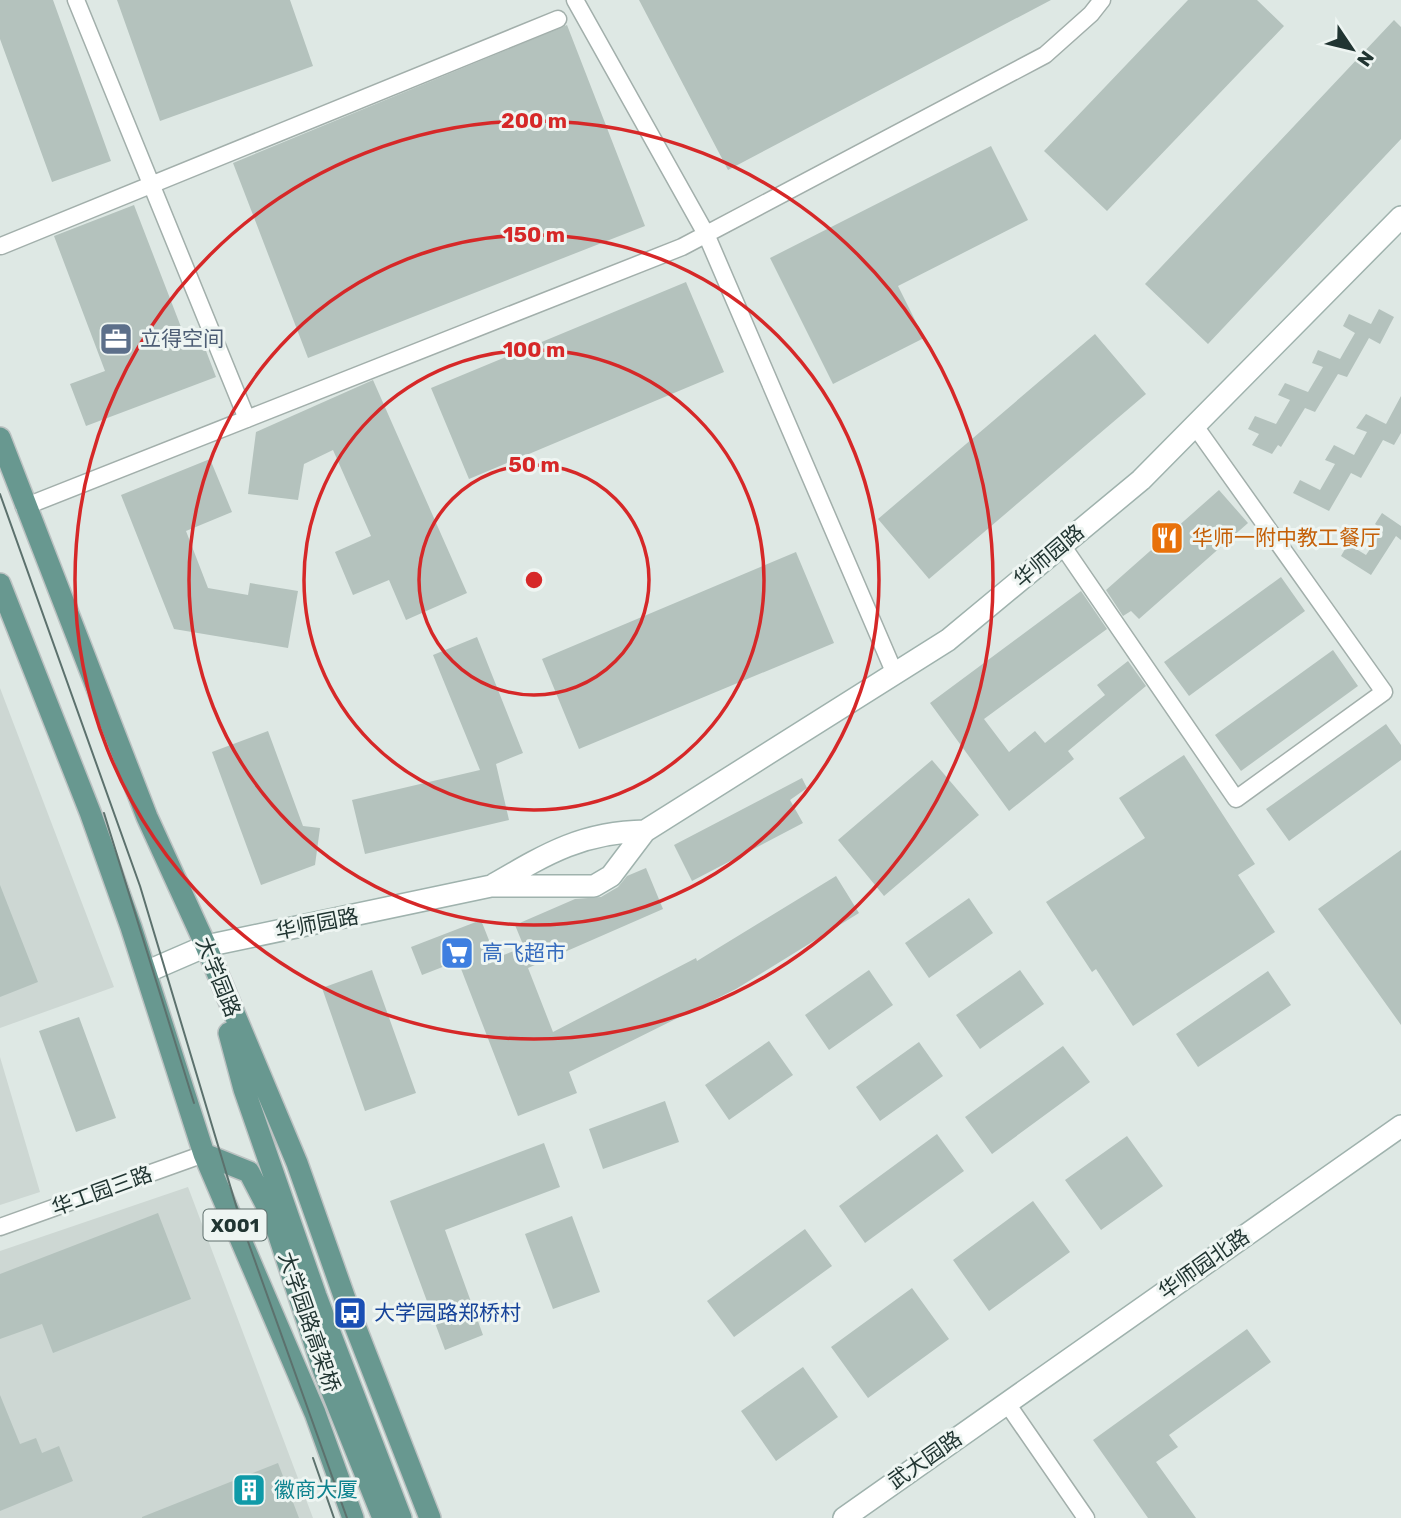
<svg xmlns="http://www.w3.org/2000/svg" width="1401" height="1518" font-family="Rubik,'Noto Sans SC',sans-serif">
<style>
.built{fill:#cdd7d3}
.building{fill:#b4c2bd}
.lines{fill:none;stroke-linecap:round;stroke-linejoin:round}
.street-casing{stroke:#a2afab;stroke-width:19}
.secondary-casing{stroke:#9fb2ad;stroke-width:24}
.primary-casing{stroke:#bcc2c2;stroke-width:24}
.street{stroke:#fff;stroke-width:16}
.secondary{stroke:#fff;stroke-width:21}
.primary{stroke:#689890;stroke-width:21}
.tram{stroke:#5c716d;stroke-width:2}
.ring{fill:none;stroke:#d62828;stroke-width:3.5}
.labels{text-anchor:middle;stroke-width:6;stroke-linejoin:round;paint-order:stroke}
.shield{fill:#eef5f2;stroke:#5e6f6c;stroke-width:2}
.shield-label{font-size:19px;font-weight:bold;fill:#213532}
.service-label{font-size:21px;fill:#4e5e75;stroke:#eef5f2;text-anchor:start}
.food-label{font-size:21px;fill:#c56008;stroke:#eef5f2;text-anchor:start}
.street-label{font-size:21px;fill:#213532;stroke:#eef5f2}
.shop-label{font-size:21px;fill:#366cbe;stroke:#eef5f2;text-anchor:start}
.transit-label{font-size:21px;fill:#164399;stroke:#eef5f2;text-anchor:start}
.culture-label{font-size:21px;fill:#0d838f;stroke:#eef5f2;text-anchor:start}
.centre{fill:#d62828;stroke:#eef5f2;stroke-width:3.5}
.ring-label{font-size:21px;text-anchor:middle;font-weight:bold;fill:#d62828;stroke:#eef5f2;stroke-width:6;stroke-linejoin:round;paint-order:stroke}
</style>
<rect width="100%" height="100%" fill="#dee8e4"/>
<path class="built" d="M0 688 114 987 0 1028Z
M0 1057 40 1192 0 1205Z
M188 1187 313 1518H0V1251Z"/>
<path class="building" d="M0 0H53L111 161 52 182 0 39Z
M117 0H290L313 66 160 121Z
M639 0H1051L728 170Z
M1188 0H1257L1284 26 1107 211 1044 151Z
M1394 20 1401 27V139L1208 344 1145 284Z
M567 25 645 226 308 358 233 163Z
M991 146 1028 220 898 286 924 338 833 384 770 258Z
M134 205 186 340 200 335 216 377 86 426 70 384 105 371 54 236Z
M686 282 724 372 469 479 431 388Z
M1379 309 1394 317 1380 344 1369 338 1347 377 1338 374 1315 412 1305 408 1281 447 1278 445 1272 454 1252 445 1259 434 1248 429 1255 416 1276 424 1290 400 1278 395 1285 383 1308 392 1323 367 1312 363 1318 350 1340 359 1355 333 1343 326 1349 314 1371 324Z
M1095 334 1146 394 929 579 878 519Z
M373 380 467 593 406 620 389 580 353 595 335 552 371 536 333 450 304 464 298 500 248 494 256 432Z
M1401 396V433L1394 445 1383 440 1361 478 1351 473 1329 511 1293 493 1300 480 1320 490 1335 464 1325 460 1334 445 1354 455 1367 432 1356 428 1366 414 1386 424Z
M210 459 232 512 186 531 208 588 248 595 250 583 298 591 288 648 174 629 121 495Z
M1219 490 1248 523 1139 619 1131 611 1123 616 1106 590Z
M1382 513 1401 526V540L1396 536 1371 575 1341 556 1348 544 1366 555 1383 530 1375 524Z
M796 552 834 643 579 749 542 659Z
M1281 577 1305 611 1189 696 1164 662Z
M1081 591 1107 629 984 719 1009 752 1035 731 1045 743 1105 695 1097 685 1128 661 1146 686 1068 751 1074 759 1009 811 930 703Z
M477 637 523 753 496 764 509 820 365 854 352 800 480 770 433 655Z
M1333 650 1358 686 1241 771 1215 735Z
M1386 724 1401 745V760L1289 841 1266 809Z
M268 731 303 826 320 828 315 865 261 885 212 752Z
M1184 755 1255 864 1238 875 1275 932 1133 1026 1096 969 1092 972 1046 902 1145 838 1119 798Z
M932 760 979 815 884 896 838 840Z
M802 778 807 788 790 800 803 823 692 881 674 845Z
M1401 850V1025L1318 909Z
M646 868 663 909 528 968 553 1032 696 958 697 961 836 876 859 913 736 989 569 1072 577 1093 518 1116 458 961 422 975 411 947 481 920 496 958 524 947 515 925 575 899 601 897 618 887 627 876Z
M0 885 38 982 0 997Z
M969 898 993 933 929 978 905 943Z
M372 970 416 1093 365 1111 322 988Z
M869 970 893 1005 829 1050 805 1015Z
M1020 970 1044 1004 980 1049 956 1015Z
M1268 971 1291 1005 1198 1067 1176 1034Z
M79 1017 116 1118 76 1132 39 1031Z
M769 1041 793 1075 729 1120 705 1085Z
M919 1042 943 1076 880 1121 856 1087Z
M1063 1046 1090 1082 992 1154 965 1117Z
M665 1101 679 1142 603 1169 589 1129Z
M937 1134 964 1171 865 1243 839 1206Z
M1127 1136 1163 1186 1101 1230 1065 1180Z
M544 1143 560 1187 445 1230 483 1335 445 1350 390 1201Z
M1033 1201 1070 1252 989 1311 953 1260Z
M158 1213 191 1299 53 1353 42 1324 0 1339V1274Z
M572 1216 600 1292 553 1309 525 1234Z
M805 1229 832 1266 734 1337 707 1301Z
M912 1288 949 1339 868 1398 831 1347Z
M1247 1329 1271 1362 1169 1435 1178 1447 1156 1462 1196 1518H1148L1093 1440Z
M803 1367 838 1417 776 1461 741 1411Z
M0 1395 20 1444 36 1438 42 1453 59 1446 73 1481 0 1511Z
M278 1463 299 1518H142V1517Z"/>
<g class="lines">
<defs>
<path id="street" d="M76 0 247 419
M575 0 706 234 895 674
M1 246 558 19
M24 507 682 247 1045 55 1091 14 1102 0
M1062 545 1236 799 1384 692 1195 426
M0 1227 204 1154
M1006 1402 1086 1518"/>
<path id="secondary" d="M493 885C546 854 582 832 645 831
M146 972 206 946 491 886H594L611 876 645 831 948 640 1141 480 1401 217
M844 1518 1401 1126"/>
<path id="primary" d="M0 438 147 817 206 946 297 1163 350 1313 430 1518
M0 584 90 812 131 927 204 1154 315 1413 353 1518
M229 1033 244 1089 316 1296 401 1518
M204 1154 249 1172 273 1218 323 1369 383 1518"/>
</defs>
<use href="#street" class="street-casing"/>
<use href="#secondary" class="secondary-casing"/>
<use href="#primary" class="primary-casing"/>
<use href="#street" class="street"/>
<use href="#secondary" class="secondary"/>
<use href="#primary" class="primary"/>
<path class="tram" d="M0 494 140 886 241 1222 347 1518
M104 813 194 1103
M313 1458 334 1518"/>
</g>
<g class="ring">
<circle cx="534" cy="580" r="115"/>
<circle cx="534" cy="580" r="230"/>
<circle cx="534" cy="580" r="345"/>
<circle cx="534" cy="580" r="459"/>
</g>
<defs>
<symbol id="office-square" viewBox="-11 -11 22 22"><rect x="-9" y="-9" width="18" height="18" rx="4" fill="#5c6f8a" stroke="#eef5f2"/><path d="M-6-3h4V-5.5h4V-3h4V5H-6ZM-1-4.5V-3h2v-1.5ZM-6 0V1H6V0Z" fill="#fff"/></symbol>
<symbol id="restaurant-square" viewBox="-11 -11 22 22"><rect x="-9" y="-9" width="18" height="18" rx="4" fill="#e8710a" stroke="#eef5f2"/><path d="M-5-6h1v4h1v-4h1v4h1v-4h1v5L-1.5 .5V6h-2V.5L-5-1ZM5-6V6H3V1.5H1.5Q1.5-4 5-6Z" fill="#fff"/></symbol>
<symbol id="supermarket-square" viewBox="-11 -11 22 22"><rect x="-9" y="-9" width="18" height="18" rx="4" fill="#3f7fe0" stroke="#eef5f2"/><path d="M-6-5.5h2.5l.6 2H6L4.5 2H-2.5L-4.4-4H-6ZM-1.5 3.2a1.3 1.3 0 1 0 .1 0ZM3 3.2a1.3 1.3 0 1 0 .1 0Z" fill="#fff"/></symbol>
<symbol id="bus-square" viewBox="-11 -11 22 22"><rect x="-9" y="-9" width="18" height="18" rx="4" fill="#1a4fb4" stroke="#eef5f2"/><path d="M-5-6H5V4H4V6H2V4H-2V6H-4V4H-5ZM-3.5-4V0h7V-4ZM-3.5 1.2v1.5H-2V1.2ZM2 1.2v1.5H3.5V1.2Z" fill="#fff"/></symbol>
<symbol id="building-square" viewBox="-11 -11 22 22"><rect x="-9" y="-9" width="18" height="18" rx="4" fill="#0f9aa8" stroke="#eef5f2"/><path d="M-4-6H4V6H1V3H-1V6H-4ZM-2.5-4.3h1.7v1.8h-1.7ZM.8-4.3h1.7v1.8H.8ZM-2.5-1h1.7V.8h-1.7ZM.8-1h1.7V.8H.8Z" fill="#fff"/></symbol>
</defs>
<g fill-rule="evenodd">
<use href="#office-square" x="97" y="320" width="38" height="38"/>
<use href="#restaurant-square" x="1148" y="519" width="38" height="38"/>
<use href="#supermarket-square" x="438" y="934" width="38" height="38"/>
<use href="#bus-square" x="331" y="1294" width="38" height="38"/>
<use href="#building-square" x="230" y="1471" width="38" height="38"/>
</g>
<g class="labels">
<rect class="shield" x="203.5" y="1209.5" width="63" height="31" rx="5"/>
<g class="shield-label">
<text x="235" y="1232">X001</text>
</g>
<g class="service-label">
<text x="140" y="346">立得空间</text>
</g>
<g class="food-label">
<text x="1192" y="545">华师一附中教工餐厅</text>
</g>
<g class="street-label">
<text transform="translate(1049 556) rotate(-40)" y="7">华师园路</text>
<text transform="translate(317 924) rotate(-11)" y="7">华师园路</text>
<text transform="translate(218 977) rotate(68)" y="7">大学园路</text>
<text transform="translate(102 1191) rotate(-20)" y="7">华工园三路</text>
<text transform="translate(1204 1264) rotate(-35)" y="7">华师园北路</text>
<text transform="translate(309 1322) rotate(71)" y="7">大学园路高架桥</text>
<text transform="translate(925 1460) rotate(-35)" y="7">武大园路</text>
</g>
<g class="shop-label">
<text x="482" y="960">高飞超市</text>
</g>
<g class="transit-label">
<text x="374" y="1320">大学园路郑桥村</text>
</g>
<g class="culture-label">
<text x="274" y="1497">徽商大厦</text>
</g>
</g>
<circle cx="534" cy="580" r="10" class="centre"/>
<g class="ring-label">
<text x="534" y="128">200 m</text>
<text x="534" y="242">150 m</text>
<text x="534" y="357">100 m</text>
<text x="534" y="472">50 m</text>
</g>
<g transform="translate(1352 49) rotate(125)" stroke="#eef5f2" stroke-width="5" paint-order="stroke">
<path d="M0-5L12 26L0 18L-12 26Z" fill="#213532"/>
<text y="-10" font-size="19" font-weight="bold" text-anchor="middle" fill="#213532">N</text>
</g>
</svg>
